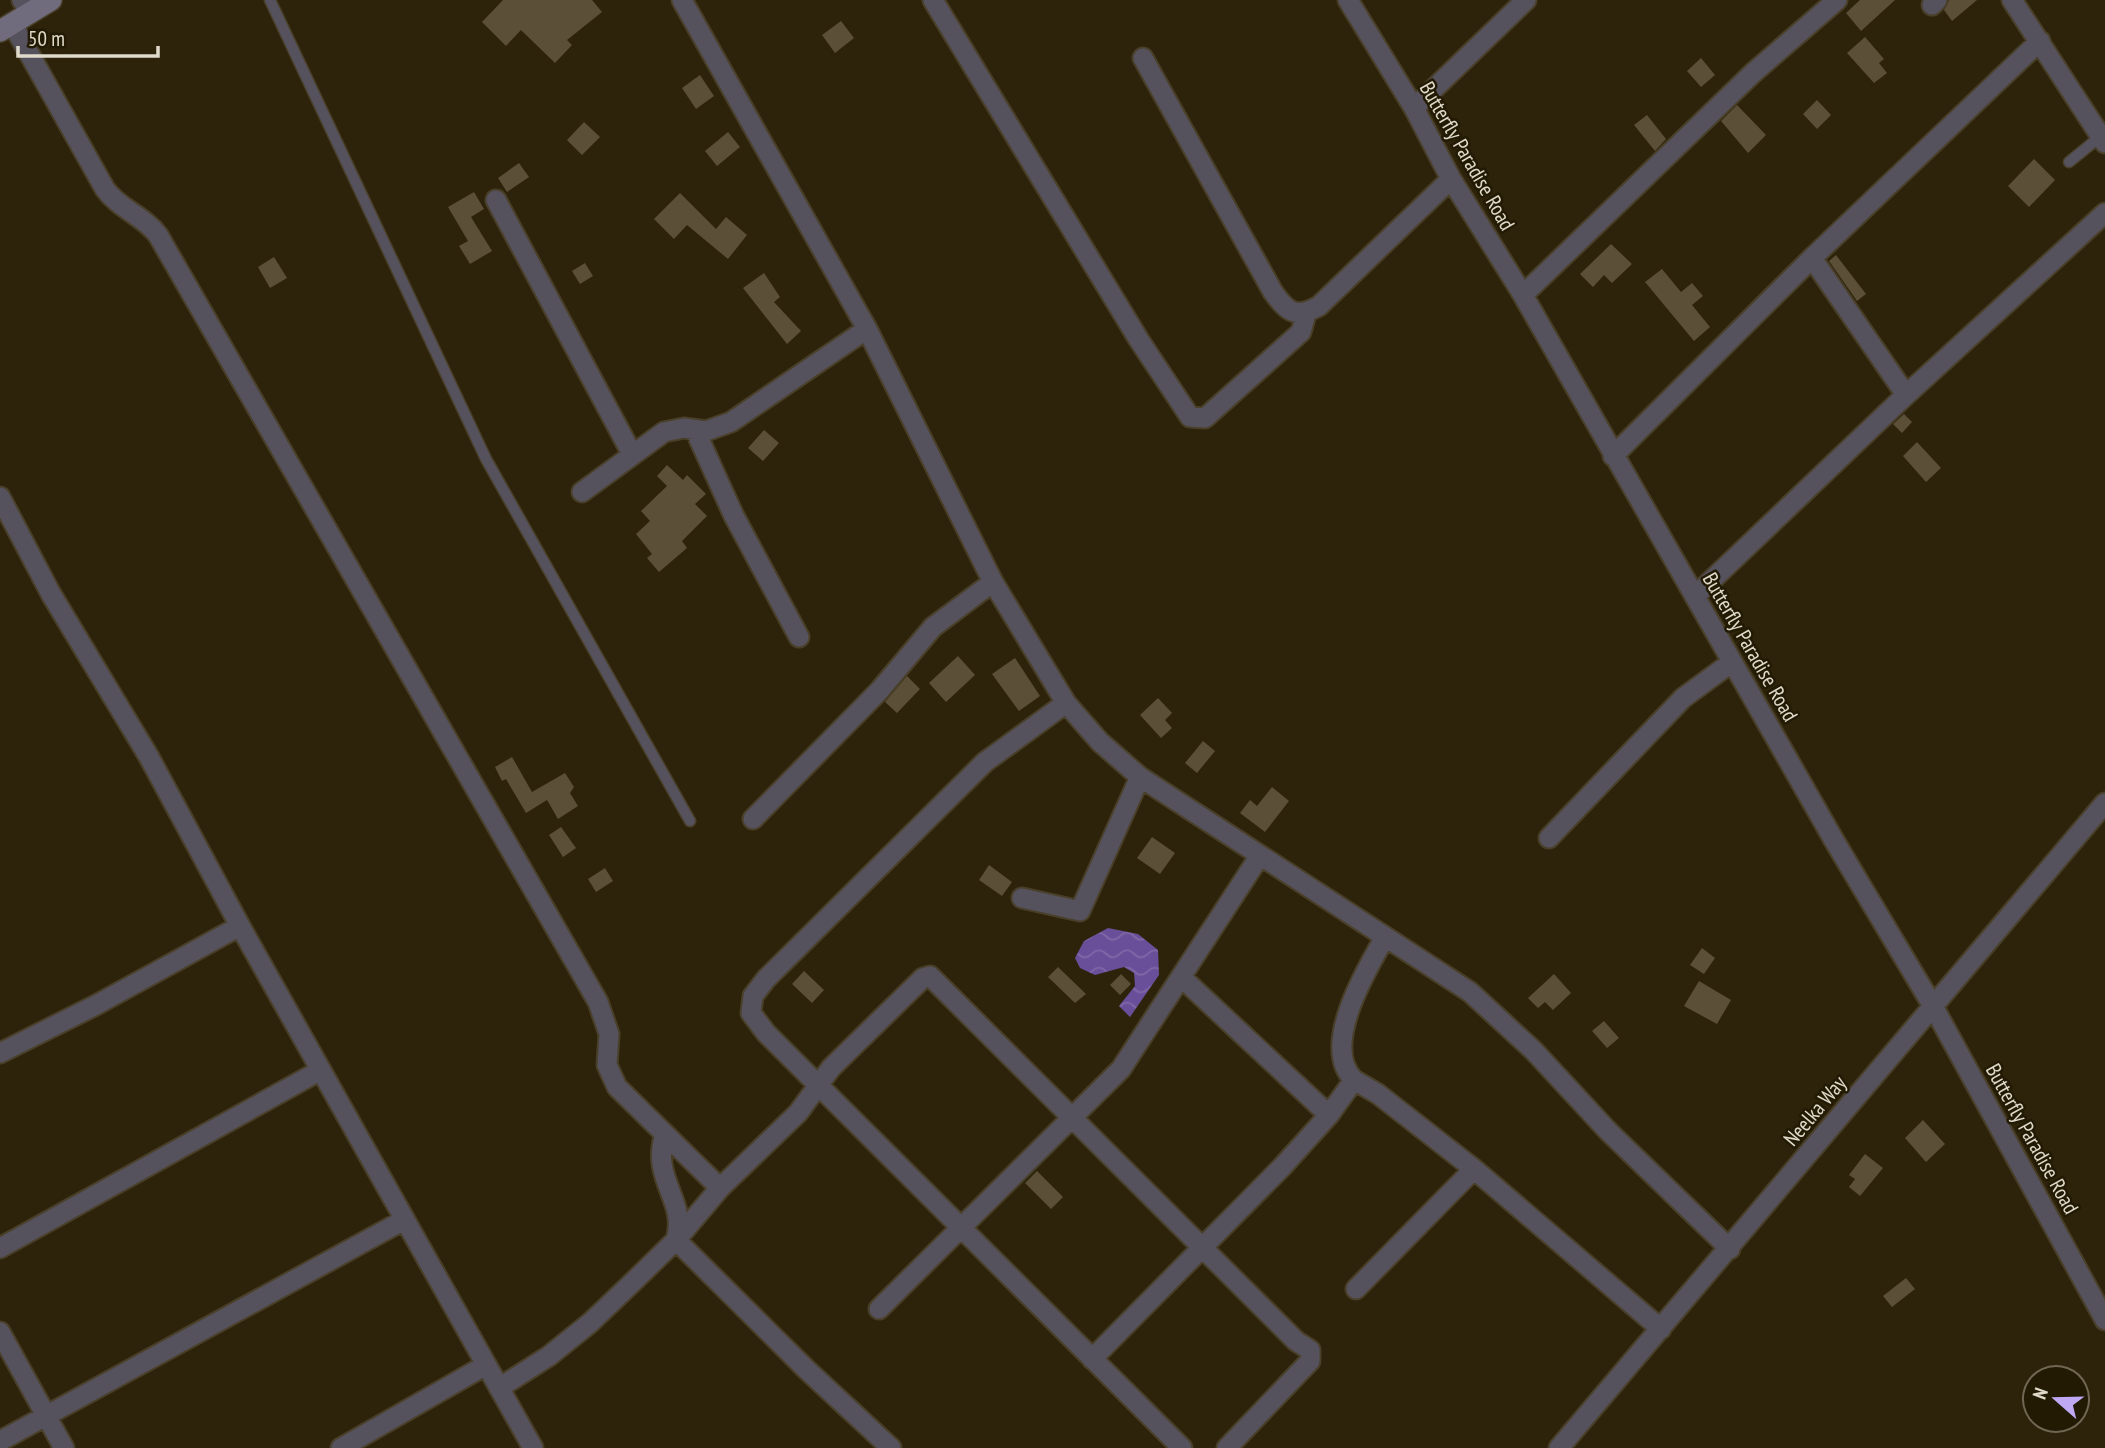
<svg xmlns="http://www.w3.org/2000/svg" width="2105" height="1448" font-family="'PT Sans Narrow',sans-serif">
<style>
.water{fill:url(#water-waves)}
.building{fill:#5b4f37}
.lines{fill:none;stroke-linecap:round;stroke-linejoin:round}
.lane-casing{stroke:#4a402a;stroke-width:13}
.street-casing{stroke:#4a402a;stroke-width:23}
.secondary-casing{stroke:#4a402a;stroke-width:24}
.lane{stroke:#55525e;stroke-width:10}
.street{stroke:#55525e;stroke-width:19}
.secondary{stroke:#716c7d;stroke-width:21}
.labels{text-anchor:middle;stroke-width:5;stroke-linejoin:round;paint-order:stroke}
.street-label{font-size:21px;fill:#e0dacb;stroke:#231a03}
</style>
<defs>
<pattern id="water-waves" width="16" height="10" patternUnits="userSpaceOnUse" patternTransform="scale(1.75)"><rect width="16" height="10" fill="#694f9a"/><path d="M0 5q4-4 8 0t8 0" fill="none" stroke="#7e68a7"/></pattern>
</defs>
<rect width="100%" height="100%" fill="#2d230b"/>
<path class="water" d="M1108 928 1138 934 1158 950 1159 975 1130 1017 1119 1006 1135 986 1134 973 1124 967 1095 975 1080 968 1075 958 1084 941Z"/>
<path class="building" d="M503 0H592L602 12 567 40 572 45 555 63 521 30 506 46 482 22Z
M1860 0H1895L1861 31 1846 13Z
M1949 0H1977L1952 21 1944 10Z
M841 21 854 38 835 53 822 35Z
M1865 37 1884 59 1879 63 1887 73 1874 83 1847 53Z
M1701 58 1715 75 1701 87 1687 71Z
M700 75 714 96 696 109 682 88Z
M1817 100 1831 115 1817 129 1803 114Z
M1737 105 1766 135 1748 153 1721 121Z
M1647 115 1666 139 1655 151 1634 125Z
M584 122 600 137 582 155 567 140Z
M728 132 740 147 717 166 705 151Z
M2034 159 2055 180 2029 207 2008 186Z
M519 163 529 177 507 192 498 178Z
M474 192 484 209 471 217 492 251 470 264 459 246 468 241 448 207Z
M680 193 716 229 726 217 747 235 728 259 687 225 674 239 654 219Z
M1611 244 1632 264 1612 283 1604 275 1593 287 1580 274Z
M1836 255 1866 294 1857 301 1829 261Z
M274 257 287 278 270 288 258 267Z
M585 263 593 276 580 284 572 271Z
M1662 269 1681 292 1692 283 1703 296 1692 305 1710 327 1694 341 1645 282Z
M764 273 780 297 774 302 801 331 787 344 743 288Z
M1904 414 1912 422 1902 433 1893 424Z
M764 430 779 443 763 461 748 448Z
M1917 442 1941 468 1926 482 1903 456Z
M667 465 683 480 687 475 706 494 695 504 707 516 682 541 687 548 659 572 647 558 652 554 636 534 650 521 641 511 667 486 657 476Z
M958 656 975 675 946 702 929 683Z
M1015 658 1040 696 1019 711 992 674Z
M907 676 920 689 897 713 885 702Z
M1158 698 1172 713 1165 720 1172 728 1161 738 1140 715Z
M1203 741 1215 751 1197 773 1185 763Z
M512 757 532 792 565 773 574 787 570 793 578 806 558 819 547 800 526 813 506 779 502 781 495 767Z
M1272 787 1289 801 1265 832 1240 813 1250 800 1257 806Z
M561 827 576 848 563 857 549 835Z
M1152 837 1175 853 1160 874 1137 858Z
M989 865 1012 882 1002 896 979 880Z
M605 868 613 881 596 892 588 879Z
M1702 948 1715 958 1704 974 1690 965Z
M1058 967 1086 994 1075 1003 1048 977Z
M804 971 824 990 812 1003 792 984Z
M1121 974 1131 984 1120 995 1110 985Z
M1554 974 1571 993 1553 1010 1545 1002 1538 1008 1528 998Z
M1699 981 1731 1000 1717 1024 1684 1006Z
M1604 1021 1619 1038 1607 1048 1592 1031Z
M1923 1120 1945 1144 1926 1162 1905 1138Z
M1865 1154 1883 1168 1860 1196 1849 1187 1855 1179 1849 1175Z
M1037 1171 1063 1197 1051 1209 1025 1183Z
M1906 1278 1915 1289 1892 1307 1883 1296Z"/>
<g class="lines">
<defs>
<path id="lane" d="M270 0 486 459 690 821
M2069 162 2101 136"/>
<path id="street" d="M22 0 31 12
M682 0 867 329 993 582 1066 703 1100 742 1140 777 1470 992 1534 1051 1608 1131 1730 1249
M933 0 1139 340 1190 417 1205 418 1301 332 1306 314
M1348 0 1414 108 1451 179 1523 295 1835 842 1934 1008 2105 1320
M2012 0 2105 143
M1932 5 1937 0
M12 23 105 189C119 209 144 216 158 235L598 1002 609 1034 607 1065 617 1087 720 1188
M1143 58 1273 292C1287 312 1296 319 1319 306L1451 179
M1414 108 1526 0
M496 200 632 454
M1812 258 1906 395
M1523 295 1753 73 1837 0
M695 430 734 516 799 637
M1613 456 1812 258 2040 41
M582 492 664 432 684 428 706 431 731 422 867 329
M0 497 51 594 149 757 240 926 533 1448
M1695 596 1906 395 2105 213
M1066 703 985 762 766 979 753 996 751 1013 766 1033 1182 1448
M753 819 880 690 933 627 993 582
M1549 838 1683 698 1732 662
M1022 898 1080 911 1140 777
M1181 977 1329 1115
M0 1053 96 1005 240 926
M1354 1080C1320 1047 1366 970 1385 937
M665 1134C650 1180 688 1200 676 1240L806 1369 891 1448
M0 1248 321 1070
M1356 1289 1474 1169
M879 1309 1121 1069 1259 857
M0 1332 64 1448
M1092 1359 1282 1167 1329 1115 1354 1080 1378 1094 1474 1169 1661 1329
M499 1388 549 1356 590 1323 635 1280 676 1240 720 1188 798 1113 831 1068 923 978 930 976 1296 1341 1310 1350V1361L1227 1448
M0 1441 404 1220
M341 1448 486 1365
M1559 1448 2105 803"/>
<path id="secondary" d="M0 31 51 0"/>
</defs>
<use href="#lane" class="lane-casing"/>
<use href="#street" class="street-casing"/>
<use href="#secondary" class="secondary-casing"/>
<use href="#lane" class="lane"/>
<use href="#street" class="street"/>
<use href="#secondary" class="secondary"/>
</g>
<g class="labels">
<g class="street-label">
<text transform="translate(1467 156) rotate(60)" y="7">Butterfly Paradise Road</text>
<text transform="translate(1750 647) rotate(60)" y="7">Butterfly Paradise Road</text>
<text transform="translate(1815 1111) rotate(-50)" y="7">Neelka Way</text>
<text transform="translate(2032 1139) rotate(61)" y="7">Butterfly Paradise Road</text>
</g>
</g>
<g transform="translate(2056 1399) rotate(290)"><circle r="33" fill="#231a03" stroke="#6f6753" stroke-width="2"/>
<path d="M0-5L12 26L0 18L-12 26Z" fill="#bfa9f4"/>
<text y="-10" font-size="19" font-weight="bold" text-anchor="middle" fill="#e0dacb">N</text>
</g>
<path d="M18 46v10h140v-10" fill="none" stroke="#e0dacb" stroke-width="3.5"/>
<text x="28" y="46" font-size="21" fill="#e0dacb" stroke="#231a03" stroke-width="5" paint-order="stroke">50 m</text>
</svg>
